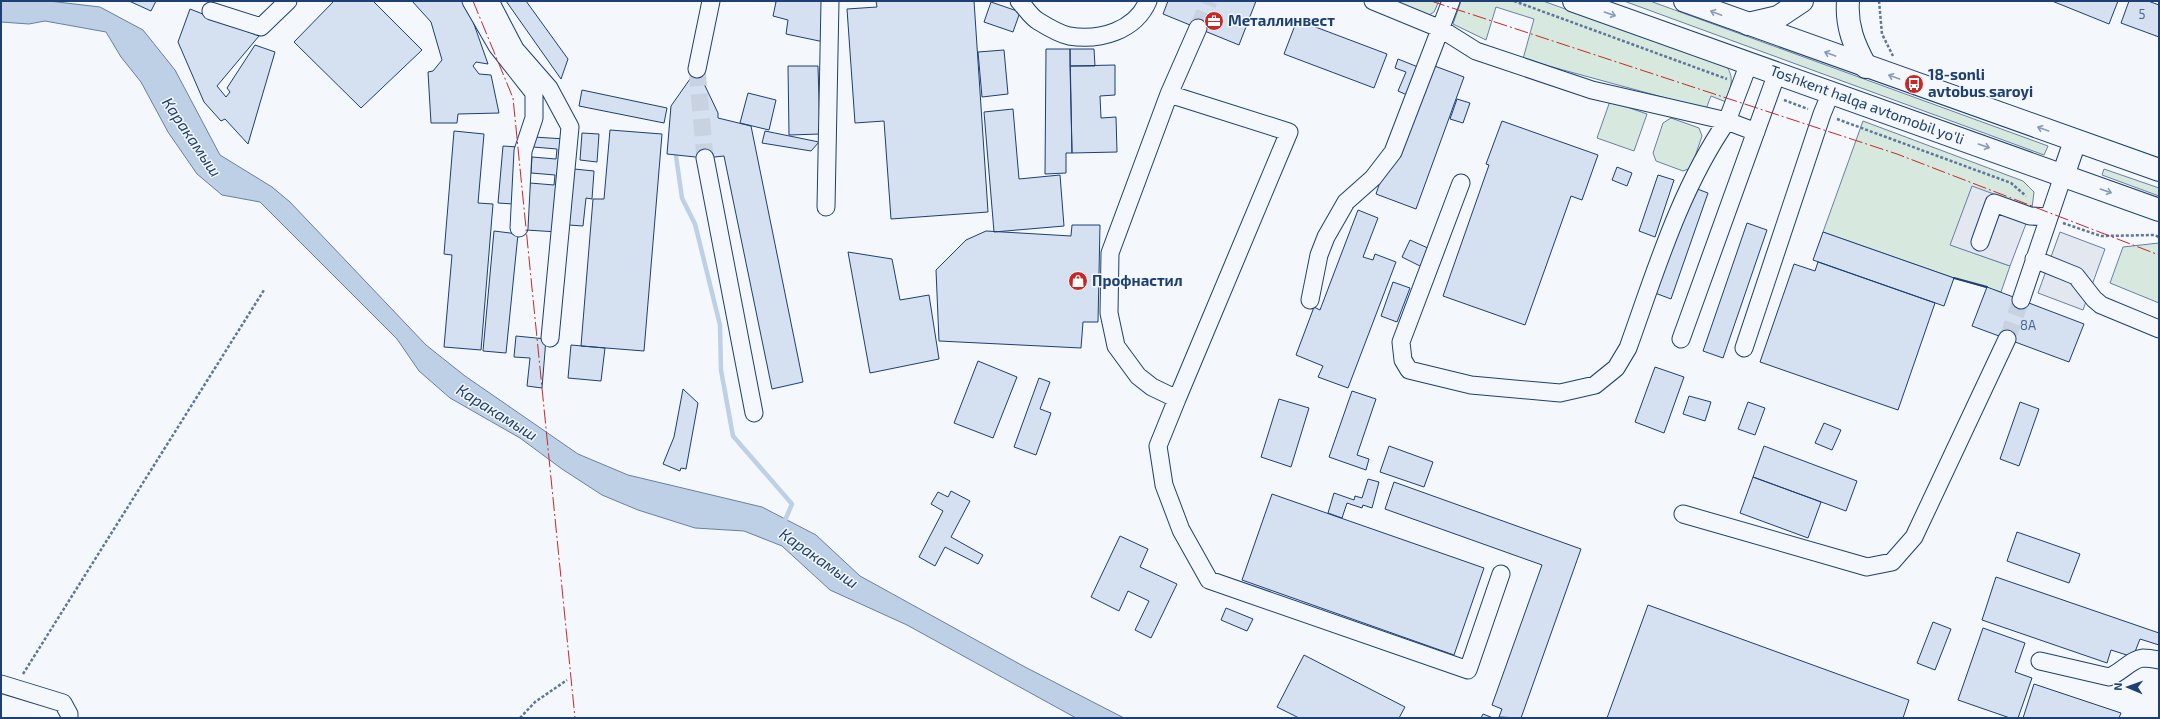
<svg xmlns="http://www.w3.org/2000/svg" width="2160" height="719" font-family="'Exo 2',sans-serif">
<style>
.green{fill:#d7e8df;stroke:#687fa3}
.parking{fill:#e3e8f0;stroke:#687fa3}
.water{fill:#bed0e5;stroke:#687fa3}
.lines{fill:none;stroke-linecap:round;stroke-linejoin:round}
.stream{stroke:#bed0e5;stroke-width:4.5}
.building{fill:#d5e0f0;stroke:#1d3f73}
.minor-tunnel{stroke:#c9d2e0;stroke-width:17;stroke-dasharray:17 8;stroke-linecap:butt}
.minor-casing{stroke:#1d3f73;stroke-width:19}
.major-casing{stroke:#1d3f73;stroke-width:24}
.highway-casing{stroke:#1d3f73;stroke-width:24}
.path{stroke:#5e769c;stroke-width:2.5;stroke-dasharray:3 2;stroke-linecap:butt}
.minor{stroke:#f4f7fb;stroke-width:17}
.major{stroke:#f4f7fb;stroke-width:22}
.highway{stroke:#f4f7fb;stroke-width:22}
.wall{stroke:#1d3f73;stroke-width:2}
.power{stroke:#c62828;stroke-width:1;stroke-dasharray:14 3 2 3;stroke-linecap:butt}
.oneway{stroke:#889bb7}
.labels{text-anchor:middle;stroke-width:3;stroke-linejoin:round;paint-order:stroke}
.number-label{font-size:13px;fill:#4b6792}
.poi-label{font-size:15px;font-weight:bold;fill:#1d3f73;stroke:#f4f7fb;text-anchor:start}
.street-label{font-size:15px;fill:#1d3f73;stroke:#f4f7fb}
.water-label{font-size:16px;font-style:italic;fill:#1d3f73;stroke:#f4f7fb}
</style>
<rect width="100%" height="100%" fill="#f4f7fb"/>
<path class="green" d="M1390 1H1439L1434 12 1429 15Z
M1461 1H1543L1727 67C1735 79 1730 89 1726 102L1711 96 1706 109 1523 59 1534 19 1496 7 1486 40 1453 24Z
M1624 1H1650L2048 146 2044 155Z
M1610 101 1647 114 1634 151 1597 138Z
M1671 118 1699 128 1702 136 1691 168 1683 171 1656 161 1653 153 1663 123Z
M1863 121 2023 181 2034 192 2032 208 1972 187 1951 245 2010 266 2001 292 1954 278 1823 232Z
M2104 169 2159 188V196L2102 175Z
M2159 243V303L2110 283 2123 247Z"/>
<path class="parking" d="M1972 186 2032 208 2010 266 1950 245Z
M2060 232 2105 249 2083 310 2038 293Z"/>
<path class="water" d="M1 1H49L100 7 143 30 175 70 220 155 272 187 290 202 426 345 465 376 578 454 628 475 762 507 816 535 860 576 1025 667 1124 718H1076L907 625 830 590 782 546 744 531 695 528 638 510 602 495 562 469 520 438 450 398 419 371 397 339 260 202 222 195 197 174 168 132 141 82 121 57 106 32 45 21 29 24 1 22Z"/>
<g class="lines">
<path class="stream" d="M676 156 682 198 695 224 720 325 721 370 733 436 792 504 783 525"/>
</g>
<path class="building" d="M129 1H156L151 11Z
M334 1H373L422 50 361 108 294 42Z
M412 1H464L469 10 488 64 476 62 473 66 479 74 491 75 499 113 458 114 457 123H431L428 72 433 71 442 60 431 22Z
M506 1H526L568 59 561 79Z
M772 1H826L824 42 786 34 788 20 773 16 776 2Z
M876 1H974L988 212 891 219 884 121 855 123 847 9 877 7Z
M1168 1H1256L1239 45 1163 14Z
M2052 1H2118L2109 24Z
M2129 1H2148L2159 5V37L2121 23Z
M991 2 1020 12 1013 32 984 22Z
M190 9 259 36 217 86 226 97 230 92 227 88 255 45 275 52 248 144 225 119 221 121 204 102 178 42Z
M1297 20 1387 54 1374 88 1284 54Z
M1046 49H1070L1072 153H1066V173L1045 174Z
M1070 49H1094L1095 66H1070Z
M1004 50 1008 94 982 97 978 52Z
M1398 59 1418 67 1407 95 1398 91 1406 72 1395 68Z
M1115 65V95L1100 96 1101 118 1116 117 1117 152 1072 153 1070 66Z
M1432 65 1464 77 1416 209 1376 194 1383 173 1387 174Z
M788 66H818L820 134 789 135Z
M697 69 718 113V118L751 126 803 382 772 389 724 156 705 158 667 154 671 106Z
M582 90 667 108 664 123 579 106Z
M748 93 776 100 769 130 740 123Z
M1457 99 1470 103 1463 123 1450 119Z
M1013 109 1019 179 1060 175 1064 226 994 232 984 112Z
M1502 121 1598 155 1582 200 1571 196 1525 325 1443 296 1489 165 1486 164Z
M610 130 662 134 644 351 581 346 593 199H604Z
M454 131 484 134 478 203 493 204 481 350 444 347 452 255 444 254Z
M765 131 819 142 811 151 762 143Z
M582 133 599 134 597 162 580 160Z
M534 137 565 139 558 232 526 230 530 183 554 185 555 175 531 173 532 157 556 159 557 149 533 147Z
M503 146 518 147 513 204 498 203Z
M1617 167 1632 173 1627 186 1612 180Z
M574 169 594 171 592 199 586 198 583 226 569 225Z
M1658 175 1674 180 1655 237 1639 231Z
M1692 187 1708 193 1671 299 1655 293Z
M1358 210 1378 218 1363 257 1373 260 1375 254 1396 262 1348 388 1318 377 1323 366 1296 355 1314 307 1320 310Z
M1747 223 1767 230 1723 358 1703 351Z
M1072 225H1100L1098 322H1083L1081 348 939 341 936 270 966 240 986 231 1071 236Z
M494 231 518 234 506 353 483 351Z
M1823 232 1954 278 1944 306 1813 260Z
M1410 240 1430 249 1422 267 1402 257Z
M848 252 892 259 900 300 929 295 939 359 870 373Z
M1818 262 1935 303 1898 410 1760 362 1794 264 1815 271Z
M1393 282 1410 288 1397 322 1381 316Z
M1987 287 2084 324 2069 362 1972 326Z
M516 336 546 339 542 388 527 386 530 358 514 357Z
M571 345 605 348 601 381 568 378Z
M978 361 1017 377 993 438 954 423Z
M1655 367 1684 377 1664 433 1635 422Z
M1039 378 1050 382 1040 409 1051 413 1036 455 1014 447Z
M683 389 698 403 686 469 681 468 680 471 663 464 674 437Z
M1352 391 1376 399 1357 455 1369 459 1366 470 1329 457Z
M1689 396 1711 402 1705 421 1683 414Z
M1279 399 1309 408 1291 467 1261 457Z
M1748 402 1765 408 1755 435 1738 429Z
M2020 402 2039 409 2019 466 2000 459Z
M1824 423 1841 430 1832 450 1815 443Z
M1389 446 1433 462 1424 487 1380 472Z
M1764 446 1857 481 1846 511 1753 477Z
M1753 477 1821 502 1808 538 1740 513Z
M1368 479 1379 482 1372 508 1363 505 1362 508 1347 503 1342 518 1328 513 1334 493 1354 500 1355 496 1362 498Z
M1394 482 1581 549 1521 718 1499 717 1502 709 1492 705 1542 565 1385 509Z
M951 491 970 501 951 537 983 555 978 564 945 547 935 566 919 557 943 511 931 504 938 492 948 497Z
M1272 494 1484 568 1454 655 1242 580Z
M2017 532 2080 554 2069 583 2007 561Z
M1120 536 1148 549 1140 567 1177 584 1151 638 1135 630 1149 601 1128 591 1119 611 1091 597Z
M1996 577 2159 633V645L2140 639 2133 657 2111 650 2107 663 1982 620Z
M1648 605 1909 700 1903 718H1607Z
M1226 608 1253 619 1247 631 1221 620Z
M1933 622 1951 629 1935 670 1917 663Z
M1983 628 2025 643 2015 672 2032 678 2018 718H2010L1958 700Z
M1304 655 1405 707 1399 718H1299L1277 707Z
M2034 684 2121 713 2119 718H2023Z
M1483 714 1493 718H1481Z"/>
<g class="lines">
<path class="minor-tunnel" d="M1198 28 1209 1
M697 69 705 158
M2007 339 2021 300"/>
<defs>
<path id="minor" d="M471 1 497 46 534 93V118L523 151 519 228
M490 1 515 49 549 88 570 127 550 338
M1019 1C1025 7 1031 17 1038 21 1046 26 1060 34 1069 36 1100 41 1135 31 1148 1
M1373 1 1441 29 1476 51 1592 90 1727 121 1749 63
M211 11 261 27 288 1
M697 69 711 1
M1169 94 1289 132 1177 399 1152 387 1138 376 1116 346 1109 313 1110 253 1169 94 1198 28
M705 158 754 413
M1461 183 1401 342 1403 360 1409 370 1471 385 1560 393 1595 385 1616 368 1628 348C1656 270 1680 189 1727 121L1756 132
M826 207 830 1
M1980 242 1994 203 2030 216 2048 217
M2034 259 2076 276 2094 299 2101 305 2159 329
M1310 300 1319 255 1326 237 1346 202 1373 178 1393 152 1451 1
M2021 300 2063 176
M1681 339 1777 73
M1744 348 1822 114 1831 92
M1177 399 1158 446 1164 485 1181 530 1209 580 1468 670 1501 574
M1683 514 1867 567 1892 562 1914 537 2007 339
M2040 661 2109 677C2121 673 2131 659 2143 658 2148 658 2154 659 2159 660
M1 684 63 703 69 714V718"/>
<path id="major" d="M1848 1C1846 26 1854 45 1866 67
M1748 24 1778 17 1802 1"/>
<path id="highway" d="M1574 1 2159 210
M1685 1 2159 170
M2063 176 2075 141"/>
</defs>
<use href="#minor" class="minor-casing"/>
<use href="#major" class="major-casing"/>
<use href="#highway" class="highway-casing"/>
<path class="path" d="M1514 1 1727 79
M1879 1 1882 34 1893 56
M1784 100 1808 109
M1837 119 2011 183 2026 196
M2063 223 2101 236 2154 235 2159 237
M23 674 264 290
M520 718 535 702 567 680"/>
<use href="#minor" class="minor"/>
<use href="#major" class="major"/>
<use href="#highway" class="highway"/>
<path class="wall" d="M1954 278 1987 287"/>
<path class="power" d="M473 1 513 98 575 718
M1431 1 1897 154 2159 255"/>
</g>
<defs><path id="oneway-shaft" d="M-6 0H5M1.5-3L5.5 0L1.5 3" fill="none" stroke-width="1.6" stroke-linecap="round" stroke-linejoin="round"/></defs>
<g class="oneway">
<use href="#oneway-shaft" transform="translate(1716 13) rotate(-159)"/>
<use href="#oneway-shaft" transform="translate(1610 14) rotate(19)"/>
<use href="#oneway-shaft" transform="translate(1830 54) rotate(-160)"/>
<use href="#oneway-shaft" transform="translate(1894 77) rotate(-160)"/>
<use href="#oneway-shaft" transform="translate(2043 129) rotate(-160)"/>
<use href="#oneway-shaft" transform="translate(1984 146) rotate(19)"/>
<use href="#oneway-shaft" transform="translate(2106 191) rotate(19)"/>
</g>
<defs>
<symbol id="office-disc" viewBox="-11 -11 22 22"><circle r="9.5" fill="#c62828" stroke="#f4f7fb"/><path d="M-6-3h4V-5.5h4V-3h4V5H-6ZM-1-4.5V-3h2v-1.5ZM-6 0V1H6V0Z" fill="#fff"/></symbol>
<symbol id="bus-disc" viewBox="-11 -11 22 22"><circle r="9.5" fill="#c62828" stroke="#f4f7fb"/><path d="M-5-6H5V4H4V6H2V4H-2V6H-4V4H-5ZM-3.5-4V0h7V-4ZM-3.5 1.2v1.5H-2V1.2ZM2 1.2v1.5H3.5V1.2Z" fill="#fff"/></symbol>
<symbol id="shop-disc" viewBox="-11 -11 22 22"><circle r="9.5" fill="#c62828" stroke="#f4f7fb"/><path d="M-5-2.5h2.3a2.7 3.5 0 0 1 5.4 0H5L5.5 6h-11ZM-1.5-2.5h3a1.5 2.3 0 0 0-3 0Z" fill="#fff"/></symbol>
</defs>
<g fill-rule="evenodd">
<use href="#office-disc" x="1203" y="10" width="22" height="22"/>
<use href="#bus-disc" x="1903" y="73" width="22" height="22"/>
<use href="#shop-disc" x="1067" y="270" width="22" height="22"/>
</g>
<g class="labels">
<g class="number-label">
<text x="2142" y="19">5</text>
<text x="2028" y="330">8A</text>
</g>
<g class="poi-label">
<text x="1228" y="26">Металлинвест</text>
<text x="1928" y="80">18-sonli<tspan x="1928" dy="17">avtobus saroyi</tspan></text>
<text x="1092" y="286">Профнастил</text>
</g>
<g class="street-label">
<text transform="translate(1867 105) rotate(20)" y="5">Toshkent halqa avtomobil yo'li</text>
</g>
<g class="water-label">
<text transform="translate(192 137) rotate(56)" y="6">Каракамыш</text>
<text transform="translate(497 412) rotate(32)" y="6">Каракамыш</text>
<text transform="translate(819 558) rotate(35)" y="6">Каракамыш</text>
</g>
</g>
<rect width="2160" height="719" fill="none" stroke="#1d3f73" stroke-width="4"/>
<g transform="translate(2128 687) rotate(272)" stroke="#f4f7fb" stroke-width="3" paint-order="stroke">
<path d="M0-3L7 15L0 10L-7 15Z" fill="#1d3f73"/>
<text y="-6" font-size="11" font-weight="bold" text-anchor="middle" fill="#1d3f73">N</text>
</g>
</svg>
